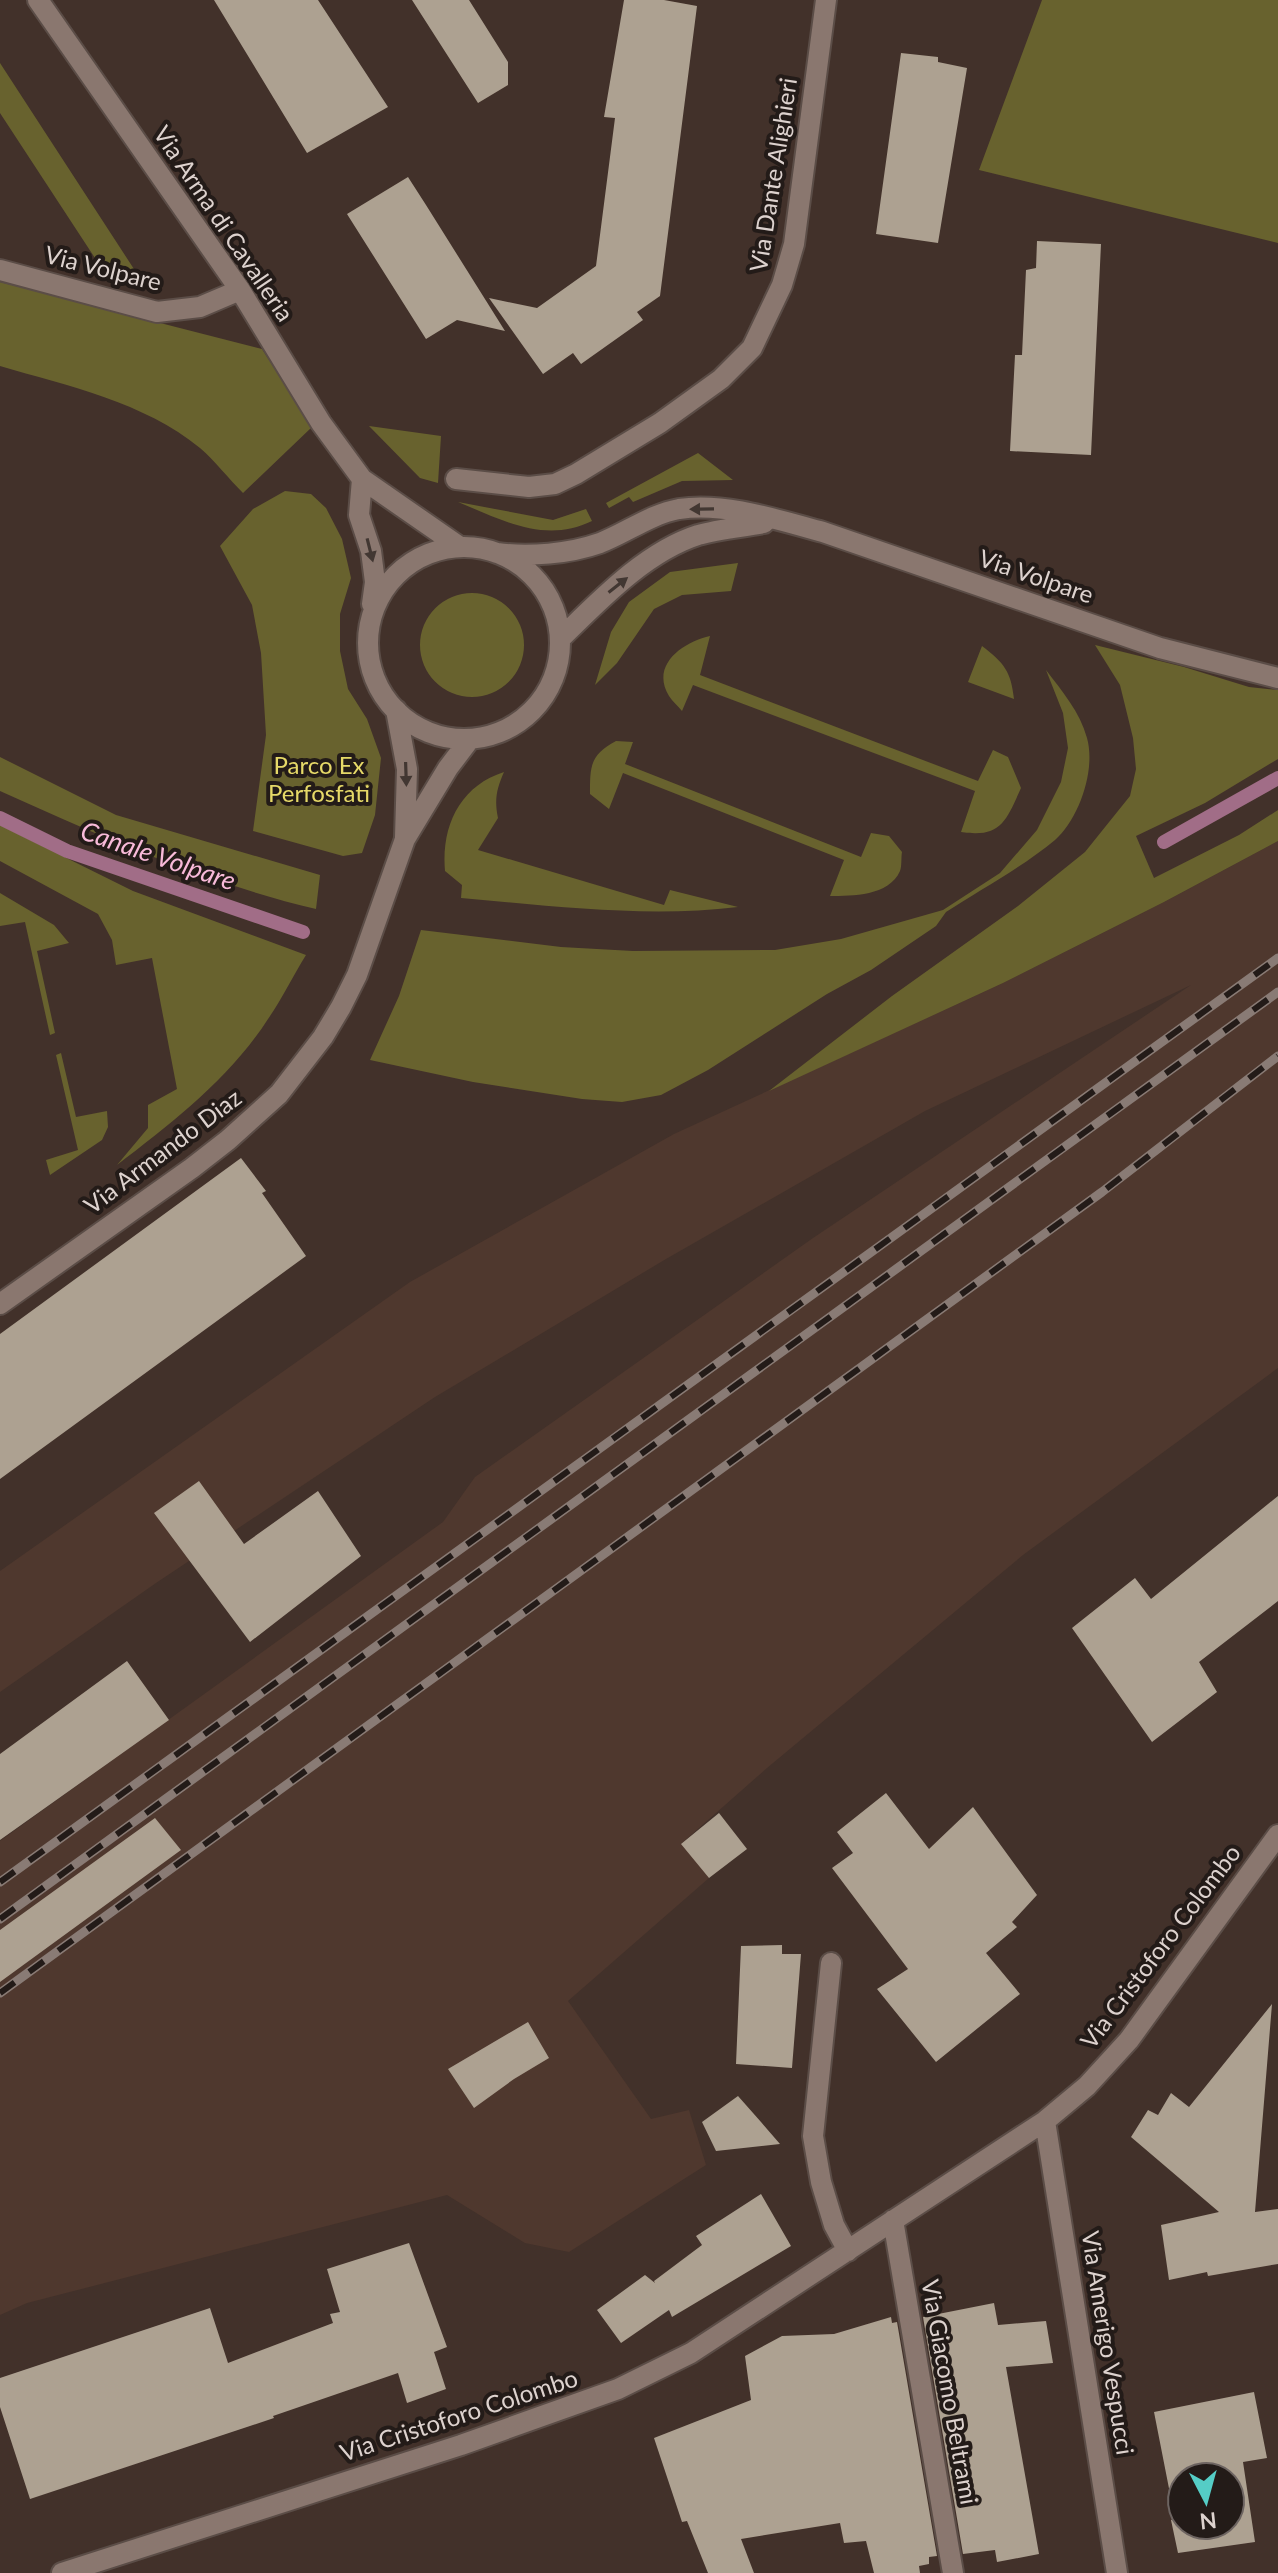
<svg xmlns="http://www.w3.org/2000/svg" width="1278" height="2573" font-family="Lato,sans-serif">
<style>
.built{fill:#4f382e}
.green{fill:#68622e}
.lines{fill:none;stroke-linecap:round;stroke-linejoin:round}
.stream{stroke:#a16d87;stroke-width:14}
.building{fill:#ada191;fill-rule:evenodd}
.minor-casing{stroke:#5b4d47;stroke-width:24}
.minor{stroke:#8a776f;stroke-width:20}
.rail-casing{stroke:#897b75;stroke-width:9}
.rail{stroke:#231b18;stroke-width:6;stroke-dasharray:18;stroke-linecap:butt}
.oneway{fill:#423732}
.labels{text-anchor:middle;stroke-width:8;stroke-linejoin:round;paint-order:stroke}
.street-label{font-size:24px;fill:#ddd2ce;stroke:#231b18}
.park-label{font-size:24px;fill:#e6d968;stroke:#231b18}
.water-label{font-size:26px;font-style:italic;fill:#f8bad9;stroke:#231b18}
</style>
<rect width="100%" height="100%" fill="#42312a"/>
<path class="built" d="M1278 841V1368L1023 1555 767 1768 682 1843 709 1878 568 2001 651 2119 689 2110 706 2165 569 2252 525 2243 447 2195 27 2303 0 2315V1841L443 1522 475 1477 813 1238 1191 985 925 1111 666 1259 435 1397 156 1583 0 1692V1571L410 1282 674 1134 1003 983 1164 902Z"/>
<path class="green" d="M1042 0H1278V243L979 170Z
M0 63 145 286 110 281 0 113Z
M0 282 262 349 312 427 243 493C229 479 215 461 200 448 144 402 68 386 0 366Z
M369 426 441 436 438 483 420 478Z
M698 453 733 480 682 481 633 502 629 497 609 508 606 503Z
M285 491 311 494 326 508 342 539 351 578 340 614V651L348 689 367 719 381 758 375 815 362 853 343 856 253 831 266 735 261 653 252 605 220 546 253 509Z
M458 502 553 520 586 509 592 521C545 544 502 520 458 502Z
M738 563 731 591 682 595 654 609 617 663 595 685 611 632 629 602 670 572Z
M420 645a52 52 0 1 1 104 0a52 52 0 1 1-104 0Z
M710 636 700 675 978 781 993 750 1008 757 1021 788C1006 821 1001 838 961 832L975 791 693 685 682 711C678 706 672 701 669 696 650 665 683 642 710 636Z
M1095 645 1184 667 1249 687 1278 690V759L1205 803 1136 836 1154 878 1239 835 1278 810V841L1164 902 1003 983 769 1091 892 996 1018 906 1085 852 1130 796 1136 769 1133 738 1120 685Z
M982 646C1004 663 1011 671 1014 699L968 682Z
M1046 670C1062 691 1080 712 1087 738 1096 770 1079 819 1055 840 1024 866 980 890 946 912L936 926 871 970 827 994 708 1070 661 1095 622 1102 582 1099 473 1082 370 1060 399 996 421 930 561 947 633 951 775 950 841 939 943 910 1000 873 1037 830 1061 782 1068 748 1063 713Z
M616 741 633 742 625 764 861 857 871 833 889 836 902 852C901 857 902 866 900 871 889 896 852 896 830 896L844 860 623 773 609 809 590 794C590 766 590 755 616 741Z
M0 757 116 815 320 875 316 909C206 883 102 837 0 791Z
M504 772C497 788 494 799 498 818L478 850 664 905 670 890 738 907C646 918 553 906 461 898L462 885 445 871C441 826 460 786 504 772Z
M0 825 133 891 306 955C293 976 282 999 268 1019 230 1078 172 1123 117 1165L148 1128V1105L177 1089 152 958 116 965 112 940 98 914 0 861Z
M0 893 54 925 69 943 37 951 55 1033 50 1035 25 922 0 926Z
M61 1053 76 1117 107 1111 108 1127 102 1140 50 1175 46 1160 78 1150 56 1055Z"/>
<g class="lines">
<path class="stream" d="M0 818 67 851 303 932
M1164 842 1278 778"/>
</g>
<path class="building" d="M214 0H318L388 107 307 153Z
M412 0H469L508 62V85L478 103Z
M624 0H664L697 6 660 296 637 312 643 320 581 364 573 353 543 374 489 298 537 308 596 266 615 118 604 117Z
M901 53 938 57V62L967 68 938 243 876 234Z
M408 177 426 205 505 331 457 320 426 339 347 214Z
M1037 241 1101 244 1091 455 1010 451 1015 355H1022L1026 270 1036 268Z
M241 1158 266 1191 262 1193 306 1256 0 1479V1334Z
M199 1481 244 1544 318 1491 361 1556 250 1642 154 1513Z
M1278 1496V1601L1199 1662 1217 1692 1152 1742 1072 1628 1135 1578 1151 1599Z
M127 1661 169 1720 0 1840V1754Z
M886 1793 929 1849 973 1807 1037 1895 1012 1922 1017 1927 986 1953 1020 1994 936 2062 877 1989 908 1969 832 1868 853 1853 837 1832Z
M719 1813 747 1849 709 1878 681 1844Z
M155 1818 181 1850 0 1982V1930Z
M782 1945V1954H801L792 2068 736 2064 741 1946Z
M1272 2004 1255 2212 1278 2209V2264L1208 2276 1207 2272 1169 2280 1161 2225 1219 2212 1131 2137 1148 2110 1158 2115 1171 2093 1189 2107Z
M528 2022 549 2058 514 2079 474 2108 448 2069Z
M738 2096 761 2122 780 2144 716 2151 702 2122Z
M761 2194 791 2246 672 2317 669 2310 621 2343 597 2310 645 2275 655 2283 654 2281 702 2245 696 2236Z
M409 2243 447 2347 434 2352 446 2389 407 2403 398 2373 273 2416 274 2418 30 2499 0 2407V2378L210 2308 228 2363 333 2323 330 2314 340 2312 327 2269Z
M994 2303 998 2325 1046 2321 1053 2363 1006 2367 1039 2554 997 2562 995 2550 963 2554 923 2317Z
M891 2317 892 2323 897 2322 937 2556 929 2557V2564L919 2566 920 2573H874L866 2541 844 2543 840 2523 741 2539 754 2573H708L687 2521 682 2522 654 2438 751 2400 745 2356 782 2336 834 2334Z
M1254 2392 1267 2458 1243 2462 1255 2542 1178 2553 1171 2520 1175 2519 1154 2412ZM1182 2477H1230V2525H1182Z"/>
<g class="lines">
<defs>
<path id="minor" d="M38 0 240 290 321 423 362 479 460 547
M0 270 157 312 200 307 240 290
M362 479 359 515 371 551 375 582 372 604
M456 479 529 487 555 484 576 474 660 423 721 379 752 348 782 285 794 244 826 0
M368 643a96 96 0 1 1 192 0a96 96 0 1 1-192 0Z
M497 553C529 557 569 554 600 543 626 533 651 514 679 509 725 502 778 520 823 532L1160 648 1278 678
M561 638C599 601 645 552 698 535 719 529 743 527 764 523
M396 710 407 769 405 837
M0 1304 192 1168 228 1140 279 1094 323 1037 341 1007 357 975 405 839 448 768 470 739
M831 1963 813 2136 821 2182 834 2225 848 2251
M1045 2121 1117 2573
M893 2220 953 2573
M62 2573 461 2445 618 2389 691 2353 1045 2121 1087 2086 1129 2040 1278 1835"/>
</defs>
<use href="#minor" class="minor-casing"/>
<use href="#minor" class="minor"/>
<defs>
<path id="rail" d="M0 1882 1278 958
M0 1919 1278 992
M0 1993 1102 1192 1278 1056"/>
</defs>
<use href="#rail" class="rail-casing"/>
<use href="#rail" class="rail"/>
</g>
<defs><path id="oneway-solid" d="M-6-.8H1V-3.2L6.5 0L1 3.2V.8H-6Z" transform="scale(2)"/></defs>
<g class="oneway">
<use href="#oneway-solid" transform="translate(702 509) rotate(179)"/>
<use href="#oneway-solid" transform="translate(370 550) rotate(76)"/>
<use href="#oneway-solid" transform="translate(618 585) rotate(-38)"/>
<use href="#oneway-solid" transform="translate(406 774) rotate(88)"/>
</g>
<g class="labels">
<g class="street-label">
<text transform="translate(774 175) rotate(-81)" y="8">Via Dante Alighieri</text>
<text transform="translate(223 224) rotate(56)" y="8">Via Arma di Cavalleria</text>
<text transform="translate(103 269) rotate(14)" y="8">Via Volpare</text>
<text transform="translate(1036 577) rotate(19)" y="8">Via Volpare</text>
<text transform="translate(163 1152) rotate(-37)" y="8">Via Armando Diaz</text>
<text transform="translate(1161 1947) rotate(-53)" y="8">Via Cristoforo Colombo</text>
<text transform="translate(1107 2343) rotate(81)" y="8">Via Amerigo Vespucci</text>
<text transform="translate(949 2392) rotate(80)" y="8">Via Giacomo Beltrami</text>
<text transform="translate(459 2416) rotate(-18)" y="8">Via Cristoforo Colombo</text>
</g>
<g class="park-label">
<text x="319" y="774">Parco Ex<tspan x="319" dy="28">Perfosfati</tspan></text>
</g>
<g class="water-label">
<text transform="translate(158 856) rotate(19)" y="9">Canale Volpare</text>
</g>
</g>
<g transform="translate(1206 2501) rotate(174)"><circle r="38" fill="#231b18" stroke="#6d6461" stroke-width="2"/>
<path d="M0-6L14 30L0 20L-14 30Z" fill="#55cdc6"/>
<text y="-12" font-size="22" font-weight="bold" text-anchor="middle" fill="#ddd2ce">N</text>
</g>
</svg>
